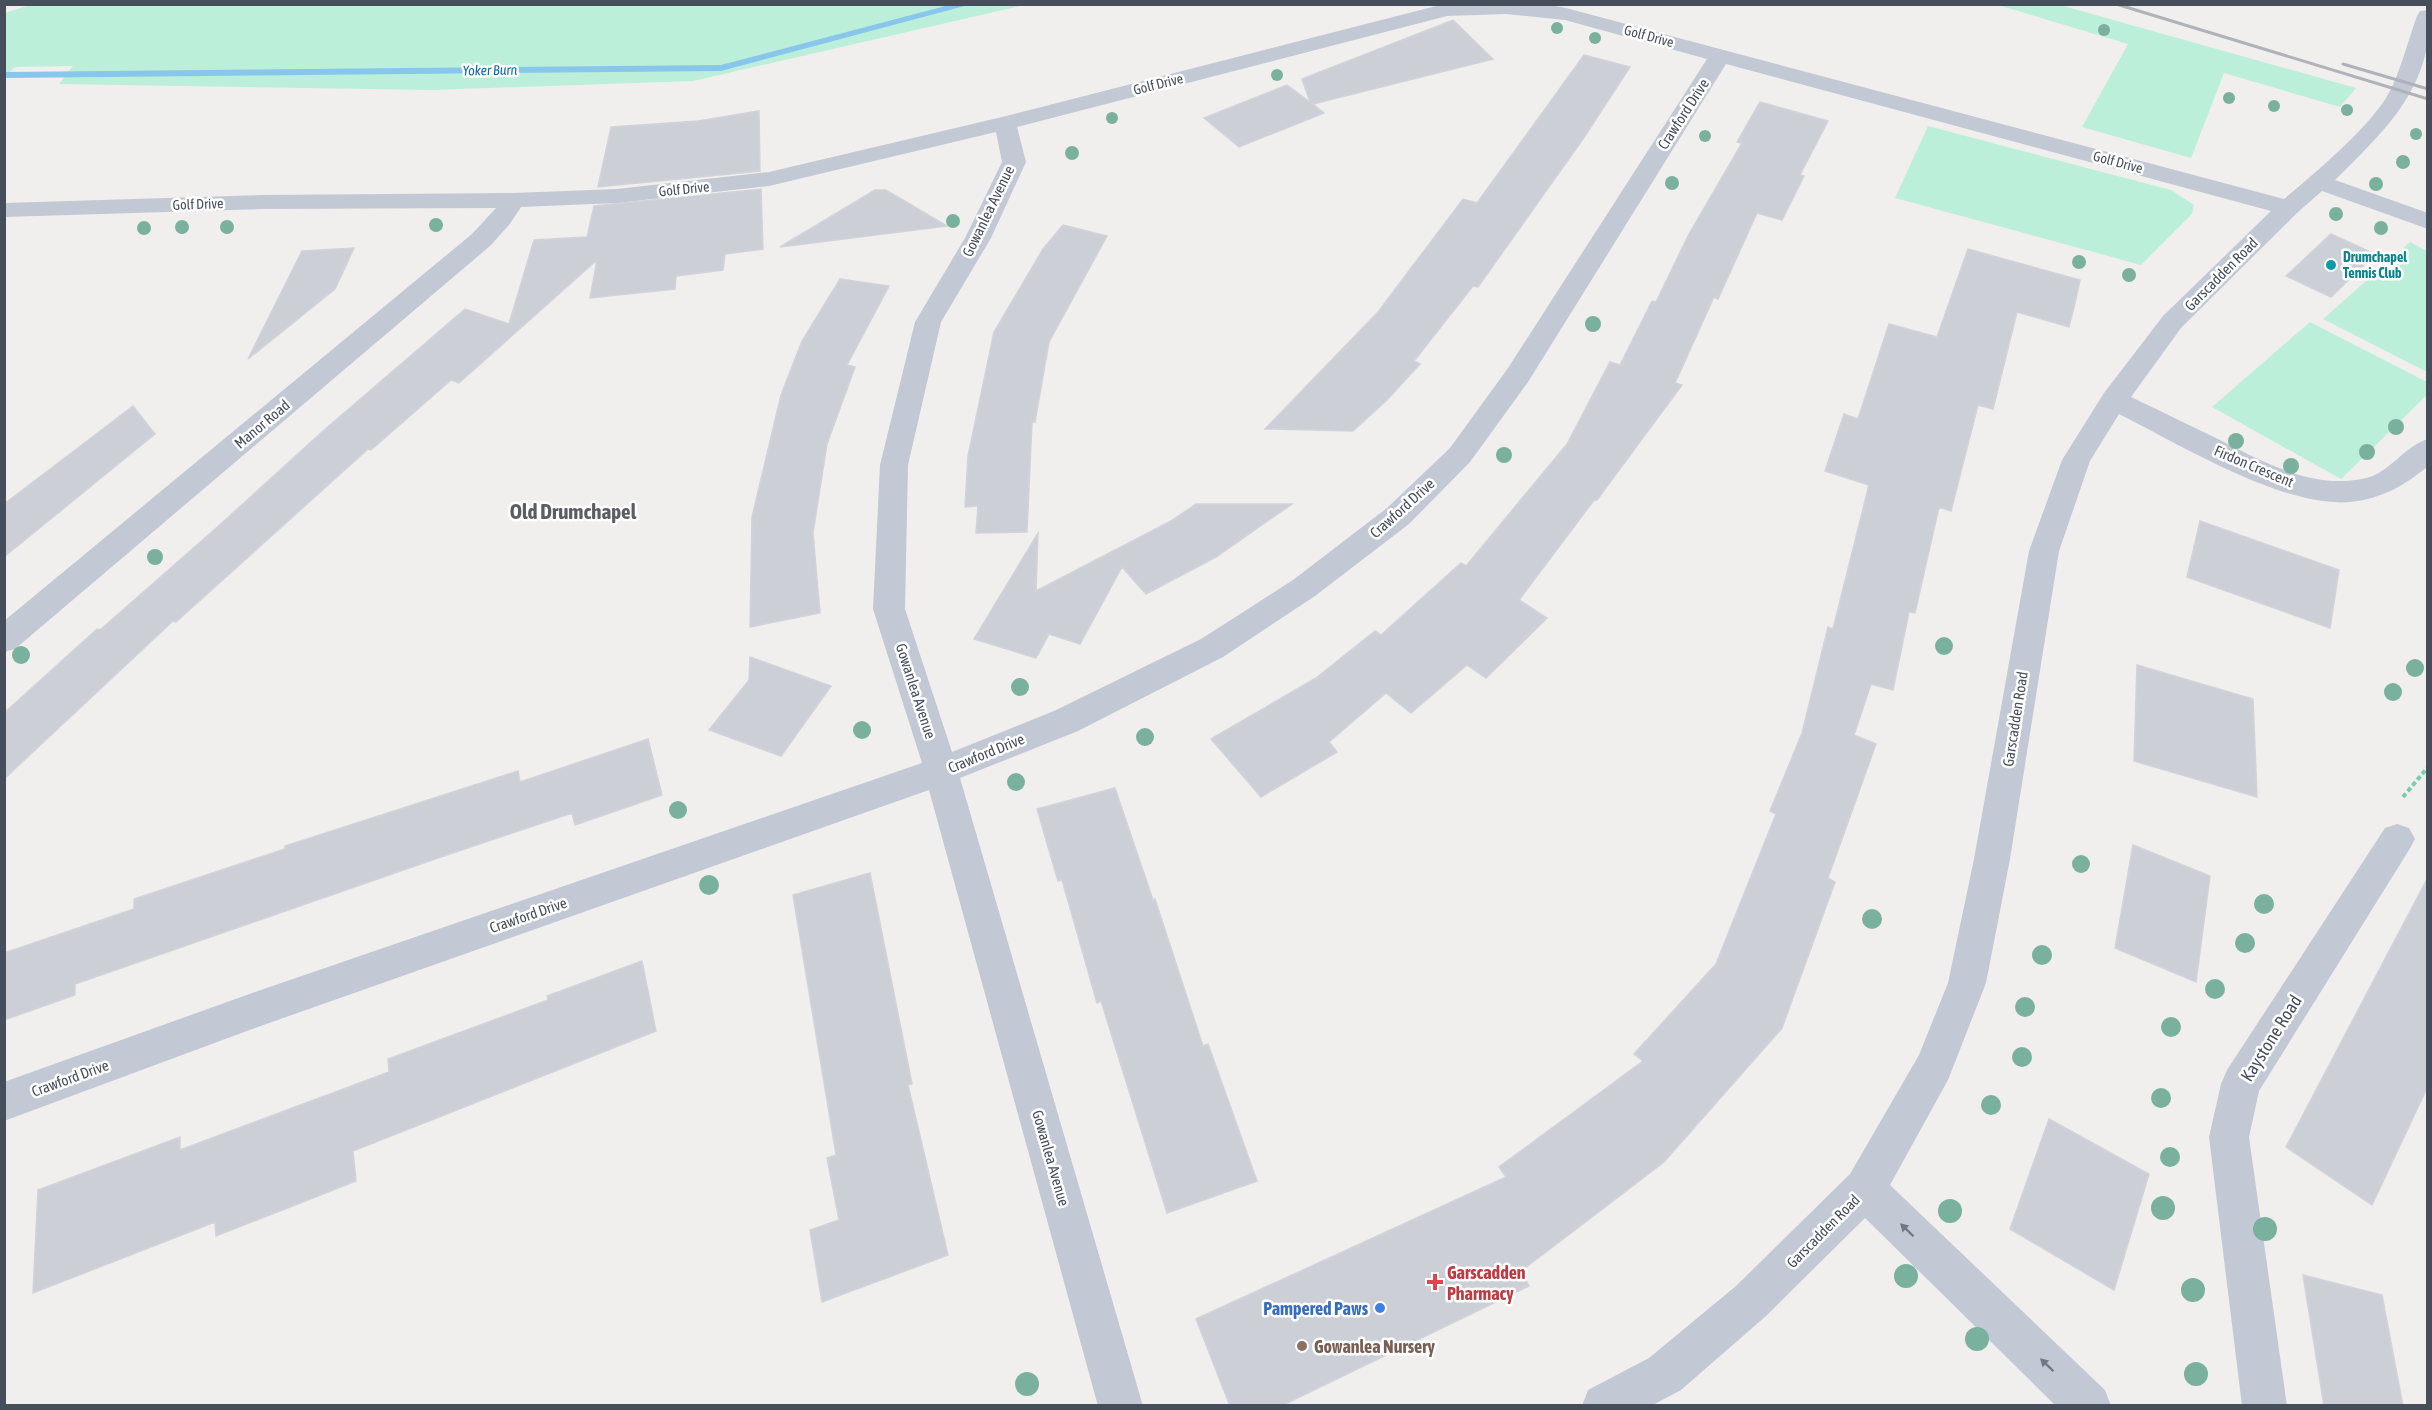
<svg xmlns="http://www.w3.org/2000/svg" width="2432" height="1410" font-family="'Asap Condensed',sans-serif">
<rect width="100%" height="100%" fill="#f1efee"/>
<!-- green -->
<path fill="#bcefd9" d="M30,5V4L1024,5L693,81L432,90L59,84L73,66L15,67L5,76V13Z
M1998,5H2060L2356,88L2340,107L2224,73L2191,158L2082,127L2128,44Z
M1928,126L2171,190L2194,205L2192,214L2141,265L1895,198Z
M2410,242L2427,251V372L2323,319Z
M2310,322L2427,382V395L2341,479L2212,407Z"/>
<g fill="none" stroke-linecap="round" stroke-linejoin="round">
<!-- stream -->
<path fill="#89c6ec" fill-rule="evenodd" d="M953,4H972L721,71L4,78V72L721,65Z"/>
</g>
<!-- building -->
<path fill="#cdcfd6" stroke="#d2d3da" stroke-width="1.5" d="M1453,20L1493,59L1313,104L1324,113L1239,147L1204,118L1287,85L1310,102L1302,79Z
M1584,55L1630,67L1583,139L1478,287L1473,286L1414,361L1420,364L1387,400L1353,431L1265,429L1378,312L1463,199L1477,203Z
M1760,102L1828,121L1800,175L1804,176L1782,220L1757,213L1718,299L1714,297L1675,383L1682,385L1597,500L1595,499L1519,600L1547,618L1486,678L1467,665L1411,713L1386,693L1329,742L1337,752L1261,797L1211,739L1316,678L1375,631L1381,635L1461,563L1466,566L1567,444L1610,362L1620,365L1652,301L1656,302L1689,234L1742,143L1737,142Z
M759,111L760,171L598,187L611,127L698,121Z
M761,189L763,249L725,254L723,270L676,276L675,289L590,298L597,260L459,383L451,380L371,450L368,449L176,622L173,621L4,779V713L97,629L100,630L223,522L323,431L465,309L509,324L534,240L587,237L594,206Z
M875,190H886L947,226L780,247Z
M1063,225L1107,236L1049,342L1035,422H1032L1027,532L976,533L978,506L965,507L968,456L994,332L1043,249Z
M2331,234L2375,254L2331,297L2286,276Z
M354,248L335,289L248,359L302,251Z
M1968,249L2080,280L2075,303L2069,327L2017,312L1993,409L1978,405L1951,511L1939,507L1915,613L1909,612L1893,690L1871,684L1854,735L1876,744L1828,878L1835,882L1782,1028L1664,1162L1521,1271L1529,1286L1281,1406H1230L1196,1319L1506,1177L1499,1167L1643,1061L1634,1054L1716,964L1776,814L1770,811L1802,733L1828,627L1833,629L1869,485L1825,471L1844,414L1858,419L1889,324L1937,337Z
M840,279L889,286L847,365L855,367L827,444L813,533L820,613L750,627L752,517L781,395L802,341Z
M133,406L155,434L4,557V504Z
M1196,504H1292L1216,557L1146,594L1122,567L1080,644L1049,634L1036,658L974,639L1038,533L1036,591L1171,521Z
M2200,521L2339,570L2330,628L2187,577Z
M750,657L831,686L781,756L709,730L749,680Z
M2137,665L2253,699L2257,797L2134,761Z
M648,739L662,795L575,825L572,813L438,858L75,984V995L4,1020V953L134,909V899L285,849V846L518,771L520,782Z
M1115,788L1153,900L1155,899L1203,1046L1208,1044L1257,1181L1167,1213L1101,1001L1097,1003L1062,880L1058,881L1037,809Z
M2133,845L2210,876L2196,982L2115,948Z
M870,873L912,1084L908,1085L948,1255L822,1302L810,1230L839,1220L827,1158L836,1155L793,895Z
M2427,879V1088L2372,1205L2286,1147Z
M642,961L656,1031L353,1151L356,1181L216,1236L215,1222L33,1293L38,1190L180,1137V1150L389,1072L388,1059L548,1000L547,996Z
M2049,1119L2149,1174L2114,1290L2010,1229Z
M2303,1275L2382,1295L2403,1406H2324Z"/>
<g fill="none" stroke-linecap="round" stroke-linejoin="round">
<!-- path -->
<path stroke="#74cdb1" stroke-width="4" stroke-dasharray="4.5 3" stroke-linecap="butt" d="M2403,797L2428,767"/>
<!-- street -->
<path fill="#c2c8d4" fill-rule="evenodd" d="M1444,4H1545L1566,8L2284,199C2315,173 2364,132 2386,98C2398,80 2409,38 2417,16L2420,11L2428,10C2428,22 2430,36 2427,47C2416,104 2374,141 2335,180L2428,213V229L2322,191L2297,213L2181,328L2131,397C2159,410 2186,424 2214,437C2260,460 2312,491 2366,478C2391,472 2404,446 2428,439V466C2404,486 2381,499 2350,502C2283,508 2179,444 2119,414L2090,461L2059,551L2010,859L1986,983L1948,1080L1890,1185L2105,1390L2111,1406H2056L1865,1218L1766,1316L1681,1390L1651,1406H1582L1588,1390L1649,1358L1736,1286L1850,1174L1919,1055L1948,983L1974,859L2029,551L2062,460L2104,393L2163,316L2271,211L1726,64L1528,382L1470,462L1409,524L1315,596L1223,657L1078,731L960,778L1143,1406H1098L929,790L255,1028L4,1121V1082L255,992L922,763L873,609L880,465L915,322L965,238L1002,162L996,132L769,186L617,203L521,207L509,225L490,246L15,649L4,652V621L472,234L496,208L263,209L4,217V203L263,195L513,193L617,189L769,172L1002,117ZM1506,14L1565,20L1707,59L1508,368L1450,448L1387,508L1293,580L1201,639L1054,711L952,752L905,609L908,465L941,322L991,238L1026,162L1017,127L1447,16Z
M2397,824L2409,828L2415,839L2409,850L2259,1091L2249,1137L2287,1406H2242L2209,1137L2221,1084L2227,1070L2385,828Z"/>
<!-- rail -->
<path stroke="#b0b2b9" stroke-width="3" d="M2116,4L2428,99
M2343,64L2428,89"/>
</g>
<!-- trees -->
<g fill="#79b19e">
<circle cx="1557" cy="28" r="6"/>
<circle cx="2104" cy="30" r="6"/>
<circle cx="1595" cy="38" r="6"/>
<circle cx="1277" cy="75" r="6"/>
<circle cx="2229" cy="98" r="6"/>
<circle cx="2274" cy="106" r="6"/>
<circle cx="2347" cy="110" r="6"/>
<circle cx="1112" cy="118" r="6"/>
<circle cx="2416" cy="134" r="6"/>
<circle cx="1705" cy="136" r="6"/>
<circle cx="1072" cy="153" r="7"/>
<circle cx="2403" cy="162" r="7"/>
<circle cx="1672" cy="183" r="7"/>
<circle cx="2376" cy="184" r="7"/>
<circle cx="2336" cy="214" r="7"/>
<circle cx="953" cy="221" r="7"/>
<circle cx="436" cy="225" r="7"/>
<circle cx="182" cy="227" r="7"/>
<circle cx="227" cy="227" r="7"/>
<circle cx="144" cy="228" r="7"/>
<circle cx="2381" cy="228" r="7"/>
<circle cx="2079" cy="262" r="7"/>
<circle cx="2129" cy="275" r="7"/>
<circle cx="1593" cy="324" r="8"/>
<circle cx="2396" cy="427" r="8"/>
<circle cx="2236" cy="441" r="8"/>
<circle cx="2367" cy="452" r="8"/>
<circle cx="1504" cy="455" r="8"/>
<circle cx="2291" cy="466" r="8"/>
<circle cx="155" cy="557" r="8"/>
<circle cx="1944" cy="646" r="9"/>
<circle cx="21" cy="655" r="9"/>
<circle cx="2415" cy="668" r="9"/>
<circle cx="1020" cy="687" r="9"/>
<circle cx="2393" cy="692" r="9"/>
<circle cx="862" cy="730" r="9"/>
<circle cx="1145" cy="737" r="9"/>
<circle cx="1016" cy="782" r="9"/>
<circle cx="678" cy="810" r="9"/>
<circle cx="2081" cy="864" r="9"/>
<circle cx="709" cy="885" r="10"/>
<circle cx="2264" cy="904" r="10"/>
<circle cx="1872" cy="919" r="10"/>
<circle cx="2245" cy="943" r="10"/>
<circle cx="2042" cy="955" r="10"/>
<circle cx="2215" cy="989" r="10"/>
<circle cx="2025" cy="1007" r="10"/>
<circle cx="2171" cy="1027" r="10"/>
<circle cx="2022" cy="1057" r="10"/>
<circle cx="2161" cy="1098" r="10"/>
<circle cx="1991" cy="1105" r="10"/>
<circle cx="2170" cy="1157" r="10"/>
<circle cx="2163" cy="1208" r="12"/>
<circle cx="1950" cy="1211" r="12"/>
<circle cx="2265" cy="1229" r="12"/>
<circle cx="1906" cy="1276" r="12"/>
<circle cx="2193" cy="1290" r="12"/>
<circle cx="1977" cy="1339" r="12"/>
<circle cx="2196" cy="1374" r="12"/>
<circle cx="1027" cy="1384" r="12"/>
</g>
<!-- one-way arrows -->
<defs><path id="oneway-solid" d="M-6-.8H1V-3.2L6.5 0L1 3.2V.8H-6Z" transform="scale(1.5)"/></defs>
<g fill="#717986">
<use href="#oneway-solid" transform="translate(1907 1230) rotate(-136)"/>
<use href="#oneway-solid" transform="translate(2047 1365) rotate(-136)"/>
</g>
<!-- markers -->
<circle fill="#0f9aa8" stroke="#fff" stroke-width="2" cx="2331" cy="265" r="6"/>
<path fill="#e0444e" stroke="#fff" stroke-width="2" d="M1432 1273h6v6h6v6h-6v6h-6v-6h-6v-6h6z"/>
<circle fill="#3f7fe0" stroke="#fff" stroke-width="2" cx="1380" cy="1308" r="6"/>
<circle fill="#8d6e63" stroke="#fff" stroke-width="2" cx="1302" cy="1346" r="6"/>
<g text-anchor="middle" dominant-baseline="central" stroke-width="5" stroke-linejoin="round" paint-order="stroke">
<!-- far-street labels -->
<g font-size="14" fill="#464e5c" stroke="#fff">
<text transform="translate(1649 36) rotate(15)">Golf Drive</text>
<text transform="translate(1158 84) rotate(-14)">Golf Drive</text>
<text transform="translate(2118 162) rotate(15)">Golf Drive</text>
<text transform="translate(684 189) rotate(-6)">Golf Drive</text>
<text transform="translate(198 204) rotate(-2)">Golf Drive</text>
</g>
<!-- far-water labels -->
<g font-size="14" font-style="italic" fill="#0b6caa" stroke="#fff">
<text transform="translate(490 70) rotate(-1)">Yoker Burn</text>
</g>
<!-- far-culture labels -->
<g font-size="14" font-weight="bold" fill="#0d838f" stroke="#fff" text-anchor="start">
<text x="2343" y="257">Drumchapel<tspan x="2343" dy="16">Tennis Club</tspan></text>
</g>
<!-- street labels -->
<g font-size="15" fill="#464e5c" stroke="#fff">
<text transform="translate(1683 114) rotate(-57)">Crawford Drive</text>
<text transform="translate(988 211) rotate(-64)">Gowanlea Avenue</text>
<text transform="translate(2221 274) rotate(-45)">Garscadden Road</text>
<text transform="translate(262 424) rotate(-40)">Manor Road</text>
<text transform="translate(2254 466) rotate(23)">Firdon Crescent</text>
<text transform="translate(1402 508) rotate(-42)">Crawford Drive</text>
<text transform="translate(916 691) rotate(72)">Gowanlea Avenue</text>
<text transform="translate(2015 719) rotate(-81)">Garscadden Road</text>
<text transform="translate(986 753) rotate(-22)">Crawford Drive</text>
<text transform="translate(528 915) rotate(-19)">Crawford Drive</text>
<text transform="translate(70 1078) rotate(-20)">Crawford Drive</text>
<text transform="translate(1051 1158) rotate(74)">Gowanlea Avenue</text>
<text transform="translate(1823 1231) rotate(-45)">Garscadden Road</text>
</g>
<!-- near-street labels -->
<g font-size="18" fill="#464e5c" stroke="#fff">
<text transform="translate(2271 1038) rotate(-58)">Kaystone Road</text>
</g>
<!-- near-health labels -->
<g font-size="18" font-weight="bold" fill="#be3a42" stroke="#fff" text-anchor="start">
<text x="1447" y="1272">Garscadden<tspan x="1447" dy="21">Pharmacy</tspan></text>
</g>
<!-- near-shop labels -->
<g font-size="18" font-weight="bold" fill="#366cbe" stroke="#fff" text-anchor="end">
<text x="1368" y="1308">Pampered Paws</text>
</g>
<!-- near-education labels -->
<g font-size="18" font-weight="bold" fill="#785e54" stroke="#fff" text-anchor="start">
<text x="1314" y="1346">Gowanlea Nursery</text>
</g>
<!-- district labels -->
<g font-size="21" font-weight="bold" fill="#5b5d63" stroke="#fff">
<text x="573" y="511">Old Drumchapel</text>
</g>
</g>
<!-- border -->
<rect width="2432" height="1410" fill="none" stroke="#464e5c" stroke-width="12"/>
</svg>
